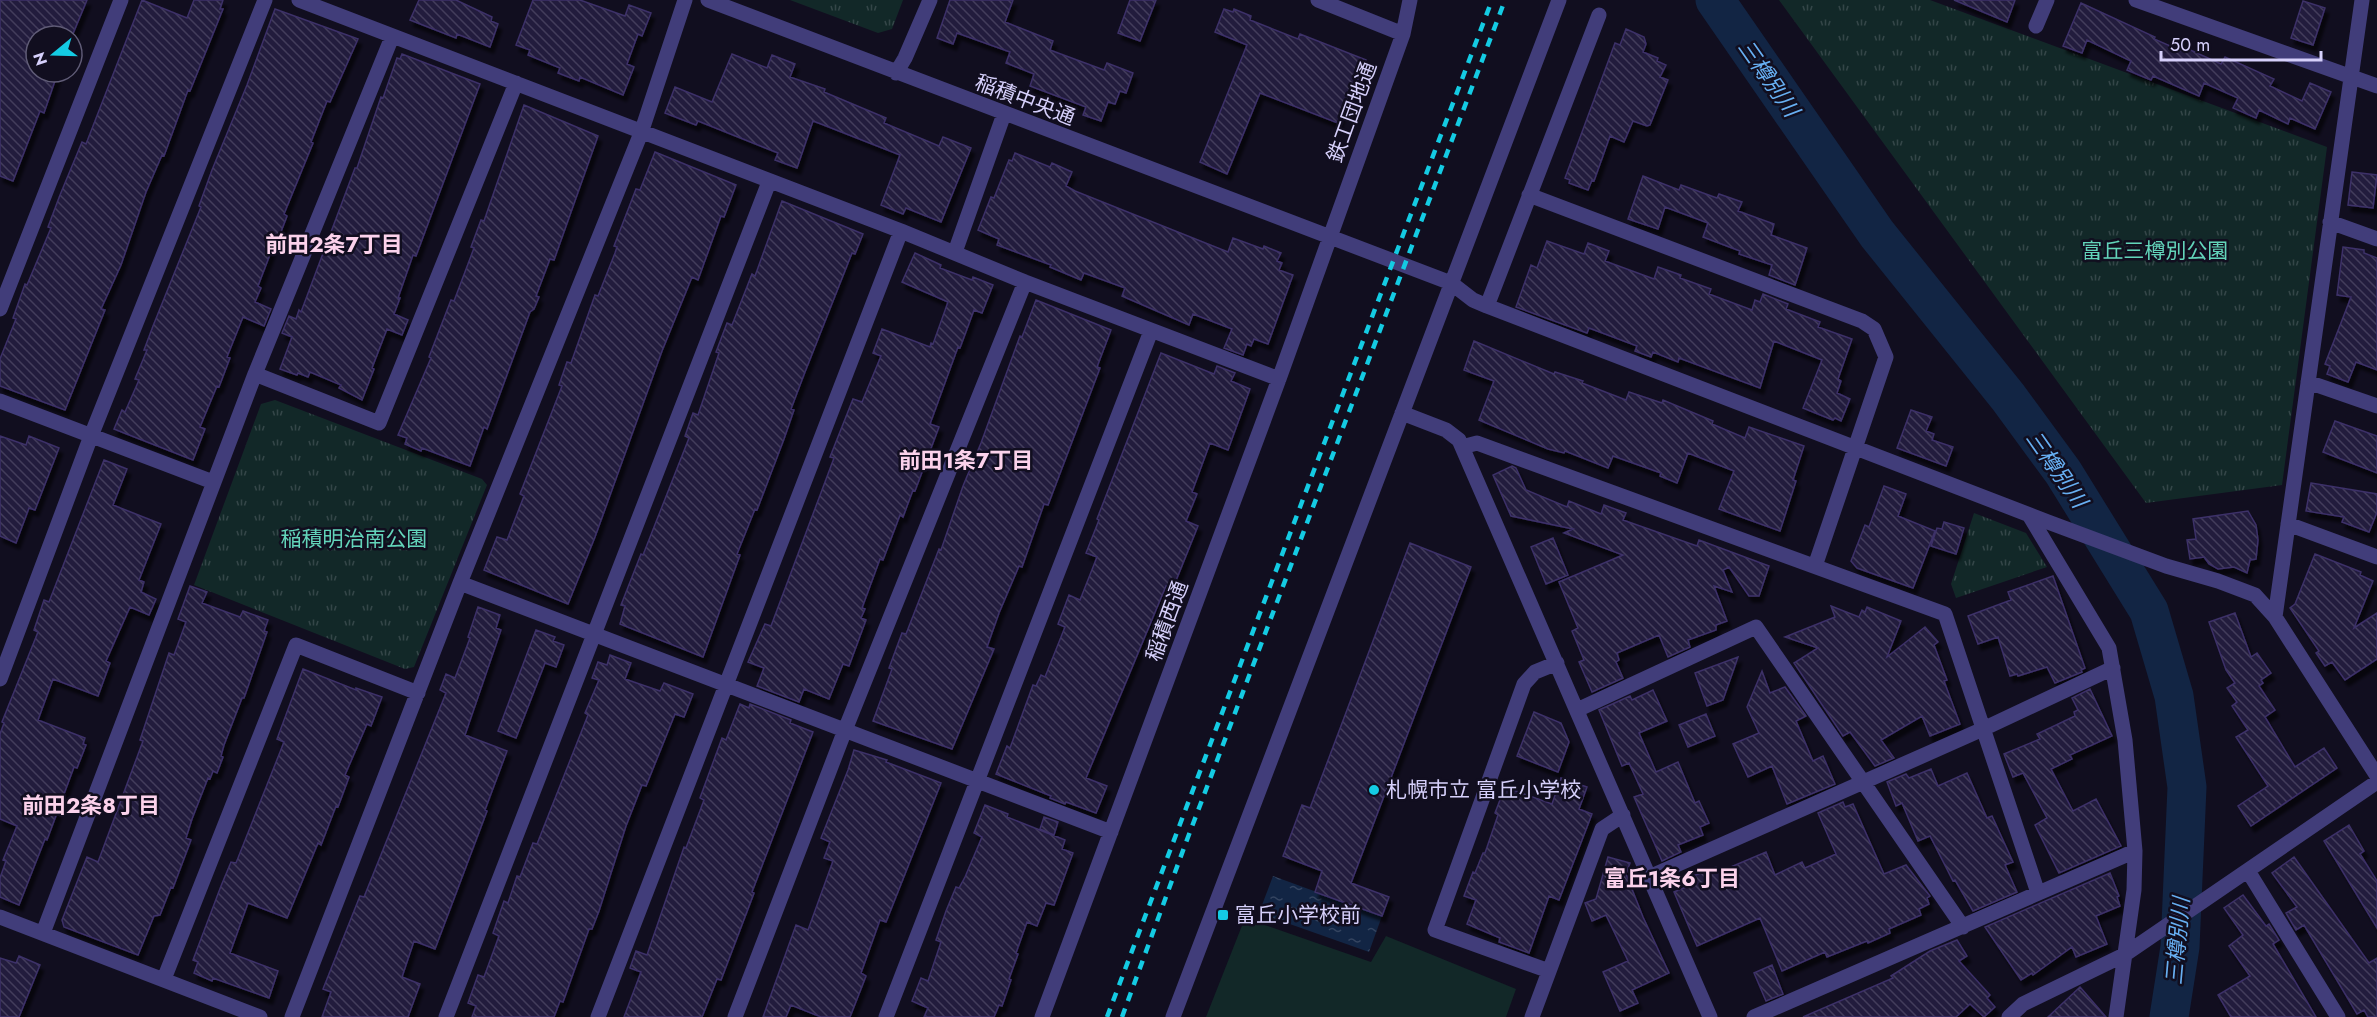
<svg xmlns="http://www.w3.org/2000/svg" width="2377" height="1017" font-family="Jost,'Noto Sans JP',sans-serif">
<defs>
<pattern id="park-tufts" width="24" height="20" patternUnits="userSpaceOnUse" patternTransform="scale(1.5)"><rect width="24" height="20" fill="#122828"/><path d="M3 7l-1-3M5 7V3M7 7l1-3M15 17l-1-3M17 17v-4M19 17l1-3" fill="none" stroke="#344648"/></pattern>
<pattern id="water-ripples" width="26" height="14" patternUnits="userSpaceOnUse" patternTransform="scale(1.5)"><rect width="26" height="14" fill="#122544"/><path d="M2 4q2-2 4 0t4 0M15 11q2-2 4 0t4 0" fill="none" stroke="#344460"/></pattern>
<pattern id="building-back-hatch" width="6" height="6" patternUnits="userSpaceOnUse" patternTransform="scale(1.5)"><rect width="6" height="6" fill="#231c3e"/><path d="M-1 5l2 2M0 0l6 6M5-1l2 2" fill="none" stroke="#423c5b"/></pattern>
<filter id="shadow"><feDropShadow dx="3.5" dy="6" stdDeviation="1.5" flood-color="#0009"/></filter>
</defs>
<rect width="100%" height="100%" fill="#110e1f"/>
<!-- green -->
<path fill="#122828" d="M1245,918L1371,962L1386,936L1516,989L1506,1017H1206Z"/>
<!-- park -->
<path fill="url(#park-tufts)" d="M790,0H903L892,29L878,33Z
M1779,0H1930L2327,147L2282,485L2146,503Z
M275,400L482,479L487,485L414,667L405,669L194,585L261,404Z
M1974,513L2026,533L2047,567L1956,598L1951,584Z"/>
<!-- water -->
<path fill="url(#water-ripples)" d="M1273,876L1382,916L1369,952L1259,913Z"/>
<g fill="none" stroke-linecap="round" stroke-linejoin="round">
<!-- river -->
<path stroke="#122544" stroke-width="39" d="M1715,0L1877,234L2008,397L2063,472L2149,611L2174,696L2187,787L2180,947L2169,1017"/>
</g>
<!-- building -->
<path fill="url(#building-back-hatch)" stroke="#3c3068" stroke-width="1.5" filter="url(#shadow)" d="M0,0H87L72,36H36V72H58L44,113L40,111L13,181L0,176Z
M142,0L187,18L194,0H223L220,9H223L190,91L188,90L164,156L162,155L146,192L121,265L101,309L105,310L65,410L0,386V359L16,319L13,318L25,284L27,285L51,228L48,227L60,195L82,142L86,144Z
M419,0H456L492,17L491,21L498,24L490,47L457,34L456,38L410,20Z
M533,0H580L625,16L629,5L651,13L642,36L638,34L627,64L634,67L623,95L580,77L579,81L558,73L560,68L528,55L530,50L516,45Z
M950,0H1013L1005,22L1053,41L1050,50L1104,70L1107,63L1133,73L1126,93L1120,91L1115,104L1108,102L1101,121L1083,115L1086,107L1030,86L1034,74L1006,63L1010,52L957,33L953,44L937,38Z
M1130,0H1156L1140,41L1118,33Z
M1954,0H2015L2007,22Z
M2303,1L2325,8L2313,45L2291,38Z
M2081,3L2155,37L2154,39L2184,52L2186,48L2221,64L2225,57L2274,79L2270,86L2302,101L2310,83L2331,92L2315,129L2290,118L2288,124L2259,110L2256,118L2233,108L2238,98L2204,83L2199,96L2153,76L2151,80L2127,70L2131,61L2087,40L2082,53L2063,46Z
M275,9L358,39L330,102L327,101L311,142L313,143L284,214L287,216L276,245L274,244L258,286L261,288L255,302L271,309L264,326L243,317L227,357L230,358L219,387L217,386L200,427L205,429L193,460L114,429L122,410L125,412L139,380L135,379L147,350H144L153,326L201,207L199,206L212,170L247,85Z
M1224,9L1233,12L1234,9L1251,16L1250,20L1298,39L1300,34L1366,60L1356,84L1353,83L1338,123L1260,93L1227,174L1200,162L1247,45L1215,32Z
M1626,29L1644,37L1646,44L1643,52L1658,58L1657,61L1666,65L1660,77L1668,80L1650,125L1647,126L1633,121L1624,142L1610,136L1594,181L1592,180L1588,190L1569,183L1570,180L1565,178L1615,43L1620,45Z
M402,54L480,84L416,256L413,255L398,298H400L394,314L408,320L402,335L387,329L372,368L374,369L362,400L339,388L341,385L310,372L308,377L298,373L297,375L280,369L292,337L282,333L289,316L296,319L299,310L301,312L355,168H357L381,97L383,98L397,58L400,59Z
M732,54L767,68L772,55L795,64L790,77L825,89L824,92L886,118L884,123L939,146L943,137L971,148L941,222L906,208L903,214L881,205L900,155L821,124L813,121L797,168L775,160L778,153L698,121L696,125L665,113L675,87L712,102Z
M524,105L598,136L554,260L550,259L536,296L539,297L534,309L530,312L487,429L484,427L470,466L422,448L421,451L405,444L407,438L398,435L431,358L429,357L451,300L454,301L474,248L471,247L481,220L484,221Z
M655,152L736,185L724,217L721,216L698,280L692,277L662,351L595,537L568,604L484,570L497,537L507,540L524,496L520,494L562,386L559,385L567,362L571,363L595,295L598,296L615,253L617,247L614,246L636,189L640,190Z
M1015,153L1050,167L1052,163L1072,172L1066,186L1075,191L1228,252L1233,238L1263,249L1264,246L1281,253L1277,261L1282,263L1279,270L1293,275L1268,344L1254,339L1251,346L1247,344L1243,355L1224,348L1232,329L1193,314L1189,325L1122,296L1125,288L1084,273L1081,280L1050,267L1051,265L997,245L999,239L978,230L991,197L994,198L1009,160L1012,161Z
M2352,172L2377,175L2373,208L2348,205Z
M1643,176L1679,190L1681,185L1717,198L1719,194L1742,202L1738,211L1774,224L1771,235L1807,248L1795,285L1769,275L1772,265L1739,254L1740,251L1703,237L1708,223L1665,207L1658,229L1628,219Z
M782,201L863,234L855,254L852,253L805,372L791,409L794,410L784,439L757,510L755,509L737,554L740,555L703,657L620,624L625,606L621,605L641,554L643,555L689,438L685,436L693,413L698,415L719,353L716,352L727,323L732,325L752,274L755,276Z
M1547,241L1584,254L1588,243L1609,251L1605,261L1654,279L1658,267L1681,275L1680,278L1711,289L1709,294L1752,310L1755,300L1760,302L1763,294L1788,304L1786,309L1820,322L1818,327L1852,339L1838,379L1841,381L1837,393L1850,399L1841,421L1835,418L1833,420L1803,408L1822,360L1774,341L1760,388L1679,358L1678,362L1653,352L1651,357L1635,351L1637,346L1589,328L1587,333L1516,307L1531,265L1537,268Z
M2343,247L2364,250V253L2377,258V370L2356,362L2348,382L2327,374L2330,366L2325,364L2351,297L2337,295Z
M915,253L941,265L940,268L972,280L973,277L993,285L982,313L974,310L960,348L958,347L930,424L939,427L915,491L913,490L903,517L900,515L883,560L880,559L862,608L865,609L861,618L866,620L849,666L843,664L829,699L804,689L799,702L757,686L764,668L748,662L765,624L771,626L834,458L830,457L853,399L862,402L881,356L873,353L882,329L930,347L931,343L933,344L948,302L902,282Z
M1036,300L1111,330L1097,367L1100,368L1048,505L1044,504L1022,567L1019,566L999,613L987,647L994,649L952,749L873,721L892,669L889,668L902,633L906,634L939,549L941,550L963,486L981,443L1020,336L1022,337Z
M1474,341L1554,374L1555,372L1583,381L1582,383L1626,400L1629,392L1662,403L1663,400L1713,421L1712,424L1745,438L1749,427L1804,446L1793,480L1796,481L1780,531L1719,509L1734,471L1688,453L1677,483L1660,476L1661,473L1613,456L1608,468L1565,451L1564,453L1548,449L1479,420L1494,381L1464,370Z
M1161,353L1214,374L1217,366L1235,373L1231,381L1250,389L1228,450L1210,443L1192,492L1197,494L1186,521L1198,526L1173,588L1166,586L1086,778L1107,786L1096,813L1066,802L1065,804L1050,798L1051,796L996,774L1007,746L1010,748L1033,685L1036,686L1041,675L1045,677L1065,627L1058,624L1069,595L1080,600L1097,557L1086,553L1099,520L1097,519Z
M1911,410L1932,417L1926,431L1934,434L1932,440L1953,447L1946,466L1897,448Z
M2335,421L2377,436V473L2323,452Z
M0,436L26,445L29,436L59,448L35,510L29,508L16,543L0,536Z
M104,460L127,469L113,505L161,524L139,580L144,582L141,592L156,599L149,615L130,607L106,661L110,663L98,696L53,679L38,720L85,738L83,744L86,745L77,768L74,767L47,840L45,839L19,905L0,897V878L6,861L3,860L17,826L0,819V734L4,723L2,722L38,632L34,630L44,600L49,602Z
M1512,466L1516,468L1526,490L1567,507L1569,501L1601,514L1604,505L1626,513L1623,520L1697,546L1699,540L1769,566L1759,596H1749L1729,567L1723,570L1732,592L1714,586L1727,621L1716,625V630L1688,640L1690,647L1668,657L1659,635L1617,653L1619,660L1616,662L1623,678L1592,692L1579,662L1584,660L1572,631L1578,628L1559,582L1623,555L1564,533L1573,529L1511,516L1493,475Z
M2311,483L2377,494V512L2369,532L2342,522L2344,517L2306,511Z
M1884,486L1906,494L1898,516L1935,531L1913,588L1857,568L1851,561L1865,525L1869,527Z
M2248,511L2256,525L2258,540L2256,559L2250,560L2247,573L2234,567L2218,569L2209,564L2204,557L2190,559L2187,540L2196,539L2193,519Z
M1944,522L1964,528L1956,554L1931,546L1937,528L1942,529Z
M1553,538L1568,575L1546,584L1531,547Z
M1410,543L1471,567L1351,883L1389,897L1382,916L1315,892L1322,871L1283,856L1302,805L1310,808Z
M2315,554L2361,572L2360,575L2373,581L2354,628L2377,613V659L2345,680L2332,662L2325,666L2316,653L2319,651L2290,608L2295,604Z
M2053,576L2085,668L2081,670L2082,672L2055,683L2047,667L2018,676L2017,674L2010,676L1998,637L1978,644L1968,616L2011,600L2008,592Z
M190,586L207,592L202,603L240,617L243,611L268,620L264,631L267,632L244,698H242L224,745L221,756L223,757L217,773L213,771L210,779L208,778L192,819L186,838L191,840L173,888L171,887L160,915L154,916L138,955L64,927L62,920L87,857L98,862L143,741L140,740L169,653L174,655L186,622L178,619Z
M1831,606L1859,617L1862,610L1865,612L1867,607L1901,621L1887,657L1925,627L1938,642L1934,645L1947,680L1944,681L1960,724L1930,736L1922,716L1881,740L1894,758L1875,766L1850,732L1843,736L1794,663L1818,648L1785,637L1835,617Z
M478,607L500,615L496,628L501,630L465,735L507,751L485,810L487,811L435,949L414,941L402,977L420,984L408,1017H322L331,992L323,989L360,896L364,897L446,693L440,690L446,674L455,678L470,638L468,637Z
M2235,613L2251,657L2257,653L2271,673L2261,680L2263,683L2259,686L2275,710L2265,717L2295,767L2324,748L2337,768L2251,826L2238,806L2268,786L2236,737L2248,730L2232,706L2237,702L2227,688L2235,683L2226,670L2209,622Z
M536,630L555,637L553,641L564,645L556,667L545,663L516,738L498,731Z
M610,655L631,663L625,679L660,691L664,683L693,694L684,717L675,714L646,786L642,785L626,826L599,911L592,929H589L563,1002L560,1001L554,1017H472L476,1006L468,1003L478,975L484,977L499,936L493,933L504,901L508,903L517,876L520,877L533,843L537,844L588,715L585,713L599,680L592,678L598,662L607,665Z
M1738,657L1723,700L1707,706L1695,673Z
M303,669L356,690V688L382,697L371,726L367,724L345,775L349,777L338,807L336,806L321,845L318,843L287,918L248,903L230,953L278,971L269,998L213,978L212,981L194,973L198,962L193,960L221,886L231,862L236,863L284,742L277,739Z
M1762,671L1770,693L1785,687L1806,716L1796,721L1813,761L1823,756L1835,784L1787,804L1772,766L1748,777L1733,744L1759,733L1747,707Z
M2090,689L2112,736L2070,755L2072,759L2051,769L2073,811L2096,799L2121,846L2059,873L2035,825L2047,818L2023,773L2013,777L2004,754L2040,739L2037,734L2075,716L2074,712L2078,710L2072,698Z
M1653,690L1667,721L1639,733L1656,772L1678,762L1695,803L1699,801L1709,823L1700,827L1703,835L1678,845L1681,852L1662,861L1634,797L1643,794L1629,763L1622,766L1599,710L1630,696L1632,700Z
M740,704L749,708L750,704L791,720L790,723L813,732L752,892L754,893L721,980L717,979L702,1017H624L641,972L630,968L636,951L647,955L684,847L686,848L704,800L700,798L722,738L726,740Z
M1534,712L1561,723L1569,742L1558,772L1517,756Z
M1706,714L1715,736L1688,747L1679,725Z
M854,750L887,760L886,762L941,783L886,922L880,920L861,973L866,976L850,1017H821L791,1005L786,1017H763L796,925L808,930L833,861L824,858L830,842L821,838L848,770Z
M1931,769L1938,786L1967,773L1987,818L1992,816L2013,862L2005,865L2017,892L1973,911L1955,880L1953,881L1930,836L1918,841L1902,803L1896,806L1887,782L1906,774L1909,778Z
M1561,778L1587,787L1579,809L1592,814L1559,900L1549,896L1529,953L1499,942L1500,938L1467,924L1476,900L1464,896L1473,872L1475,873L1483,853H1485L1498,815L1495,813L1505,787L1552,804Z
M1843,802L1845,807L1853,804L1884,874L1906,865L1930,896L1927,898L1929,904L1919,909L1921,915L1889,929L1890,933L1868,943L1867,941L1827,957L1825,952L1782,971L1760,918L1697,946L1674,892L1691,885L1688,878L1716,867L1719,872L1766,852L1775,875L1802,862L1805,868L1836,854L1818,813Z
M985,805L1008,814L1007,817L1065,840L1062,849L1073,853L1054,905L1046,903L1037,926L1027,922L1016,953L1018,954L1009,979L1011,980L1002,1006L999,1005L994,1017H924L928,1008L912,1001L921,978L928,981L941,942L936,940L946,911L956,887L959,888L965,877L982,837L974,833Z
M1044,817L1058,822L1054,835L1040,829Z
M2349,825L2364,851L2360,854L2377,881V928L2324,841Z
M1608,857L1630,863L1626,874L1643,917L1669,973L1632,990L1638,1003L1620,1011L1603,972L1628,961L1606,915L1592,921L1585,903L1596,899Z
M2294,857L2369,963L2377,958V1017H2368L2364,1010L2357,1014L2304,925L2296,930L2286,913L2297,907L2272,873Z
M2110,873L2119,896L2117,897L2120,906L2096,916L2107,944L2076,957L2072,947L2033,975L2032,973L2021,980L1985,927Z
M2243,895L2266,926L2269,924L2279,940L2273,944L2316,1017H2231L2218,995L2250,976L2229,946L2243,935L2224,908Z
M1957,940L1967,956L1959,961L1990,995L1987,998L1995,1007L1984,1017L1970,1004L1956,1017H1803L1893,978L1891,976L1930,951Z
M19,956L40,965L19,1017H0V958L16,963Z
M1772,965L1783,994L1766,1001L1754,973Z
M2080,987L2106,1017H2048Z"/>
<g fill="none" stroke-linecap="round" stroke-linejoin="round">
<!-- minor -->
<path stroke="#413d7a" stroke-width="15" d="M299,0L901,231L1025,282L1279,379
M708,0L1451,283L1473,300L1487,306L2048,522L2166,566L2218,581L2255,595L2275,617L2377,776
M1318,0L1403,34
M2136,0L2377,86
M2036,26L2047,0
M896,73L905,58L930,0
M1529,195L1862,321L1874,329L1886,357L1815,566
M2330,222L2377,239
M955,252L1004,114
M1487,306L1599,15
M0,309L121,0
M255,374L379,423L516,83
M2308,382L2377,406
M0,401L213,482
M1402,413L1446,430L1459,440L1710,1017
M1462,447L1477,443L1945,614L2038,893
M2029,515L2109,648L2125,740L2135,851L2134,890L2116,1017
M2288,524L2377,557
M460,583L1111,832
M2275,617L2362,0
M0,679L91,436L265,0
M1577,710L1756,627L1963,927
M2248,871L2338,1017
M1649,877L1983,729L2113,668
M0,917L260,1017
M43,933L255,374L392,37
M1549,971L1435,930L1524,684L1535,672L1557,663
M164,979L296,645L418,693
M292,1017L460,583L641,133L685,0
M446,1017L769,182
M598,1017L901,231
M735,1017L845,730L1025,282
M886,1017L1151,331
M1042,1017L1279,379L1403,34L1410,0
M1173,1017L1559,0
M1532,1017L1602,829L1623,815
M1754,1017L2135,851
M2009,1017L2023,1004L2124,955L2377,782"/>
<!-- rail -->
<path stroke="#14cbe3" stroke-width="4.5" stroke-dasharray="9 8" stroke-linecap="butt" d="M1107,1017L1492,0
M1122,1017L1185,845L1505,0"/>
</g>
<!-- markers -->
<g fill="#14cbe3" stroke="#110e1f" stroke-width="2">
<circle cx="1374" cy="790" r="6"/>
<rect x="1217" y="909" width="12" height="12" rx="3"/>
</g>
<g text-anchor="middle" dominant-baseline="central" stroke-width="5" stroke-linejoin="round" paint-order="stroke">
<!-- street labels -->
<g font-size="21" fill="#d6d0fb" stroke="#110e1f">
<text transform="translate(1025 100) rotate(21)">稲積中央通</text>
<text transform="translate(1352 112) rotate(-70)">鉄工団地通</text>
<text transform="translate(1167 621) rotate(-70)">稲積西通</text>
</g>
<!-- park labels -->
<g font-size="21" fill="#63d4ba" stroke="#110e1f">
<text x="2155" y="251">富丘三樽別公園</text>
<text x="354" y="539">稲積明治南公園</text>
</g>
<!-- poi labels -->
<g font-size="21" fill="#d6d0fb" stroke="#110e1f" text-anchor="start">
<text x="1386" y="790">札幌市立 富丘小学校</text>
<text x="1235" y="915">富丘小学校前</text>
</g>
<!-- water labels -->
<g font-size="22" font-style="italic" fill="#67aff2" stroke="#110e1f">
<text transform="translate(1769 78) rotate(55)">三樽別川</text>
<text transform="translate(2057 469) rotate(55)">三樽別川</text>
<text transform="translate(2177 941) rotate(-85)">三樽別川</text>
</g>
<!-- neighbourhood labels -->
<g font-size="22" font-weight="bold" fill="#fbd2eb" stroke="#110e1f">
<text x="334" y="244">前田2条7丁目</text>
<text x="966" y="460">前田1条7丁目</text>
<text x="91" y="805">前田2条8丁目</text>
<text x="1672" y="878">富丘1条6丁目</text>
</g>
</g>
<!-- north arrow -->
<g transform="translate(54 54) rotate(251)"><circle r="28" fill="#110e1f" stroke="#605c77" stroke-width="1.5"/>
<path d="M0-4.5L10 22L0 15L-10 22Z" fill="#14cbe3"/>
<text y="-9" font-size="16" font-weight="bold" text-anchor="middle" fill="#d6d0fb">N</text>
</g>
<!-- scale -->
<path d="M2161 51v9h160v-9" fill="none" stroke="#d6d0fb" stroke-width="3"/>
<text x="2170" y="51" font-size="18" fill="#d6d0fb" stroke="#110e1f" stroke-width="4.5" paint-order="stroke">50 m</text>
</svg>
